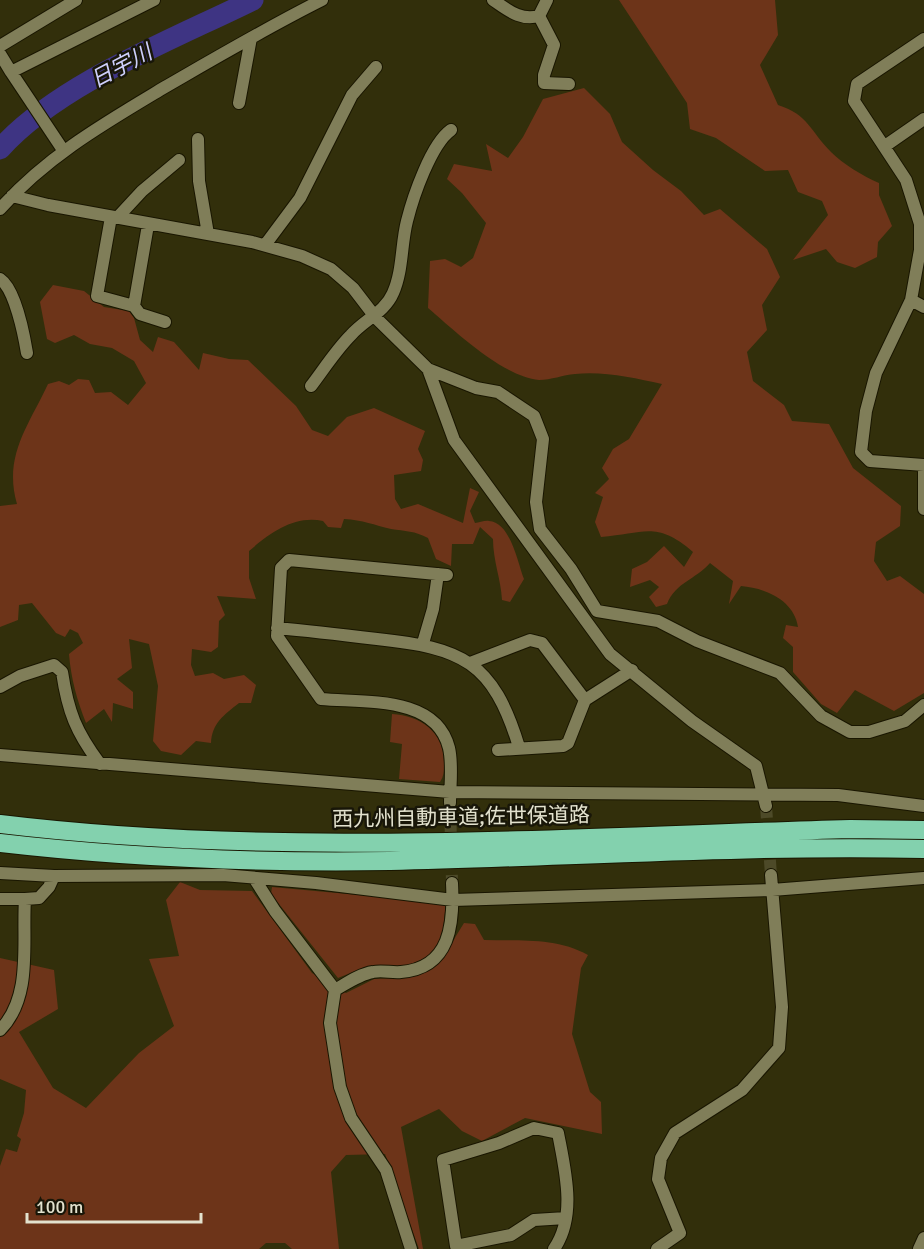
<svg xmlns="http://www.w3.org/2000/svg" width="924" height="1249" font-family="Signika,'Noto Sans JP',sans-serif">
<rect width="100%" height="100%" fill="#322f0b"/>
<!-- green -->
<path fill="#6d3419" d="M619,0H775L778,35L760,65L778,105C809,115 810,131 831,152C843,164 863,176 879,183V195L892,226L878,242L877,257L855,268L837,262L826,249L793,260L828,215L822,201L798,192L788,170L765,171L716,138L690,129L687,103Z
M584,88L610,114L622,142L653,170L681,191L704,215L720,209L767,249L780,277L762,305L767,330L747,352L753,381L784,405L792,421L829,424L853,468L901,506L900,526L876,542L874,561L887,581L900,576L924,594V693L894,711L855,690L837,713L821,704L793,672V647L783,638L786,625L798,627C794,600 765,588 741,586L729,604L733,581L710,563C695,580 676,582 667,604L656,607L649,597L659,587L650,580L630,587L632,569L647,562L664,546L684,567L693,552C656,520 644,534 601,537L595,522L603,497L595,493L609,479L602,468L613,449L629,439L662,384C634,378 604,371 575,374C563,375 551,380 539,380C503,377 455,331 428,308L430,261L445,259L461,267L473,258L486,223L462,193L447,179L454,164L492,171L486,144L508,158L523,137L543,99Z
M53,285L84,291L104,307L129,311L134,318L140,340L153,352L158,337L174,342L199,370L203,353L229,359L248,360L296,406L312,430L328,436L347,417L374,408L425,431L418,449L423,460L421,471L394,475L395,499L401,509L418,504L463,523L470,488L479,492L470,511L475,523C479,523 485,520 489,521C511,522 518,565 524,579L510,602L502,600C501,579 493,561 493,539L480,527L473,544H452L451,566L436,559L428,538C415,531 405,531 391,529C374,525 363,520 344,519L341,528L328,527L323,521C294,515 270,533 249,551V578L256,599L217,596L225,615L219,621L218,647L211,652L192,649L191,665L195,676L213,673L224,679L244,675L256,685L251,703H239C224,715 212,723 211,743L196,741L181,755L161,751L153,741L158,686L149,644L129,639L132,668L117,679L133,692V709L113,703L112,722L104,709L86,723C77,700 71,679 69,654L83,643L78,633L70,629L65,637L56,633L32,603L19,605L18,620L0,627V506L17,504C3,456 29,425 48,384L59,381L69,385L78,379L89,380L95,393L111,392L128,405L146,383L134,361L112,348L90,344L74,335L55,343L47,339L40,302Z
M392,714C421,716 445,732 444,764C444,771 444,776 440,782L399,779L402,744L390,742Z
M180,882L200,890L252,891L312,973L346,993L374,979L409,977L443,957L464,923L475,924L484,940C519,941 556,937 588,955L581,968L572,1034L590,1092L601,1102L602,1134L525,1118L482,1141L462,1131L439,1109L401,1127L423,1249H419L385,1154L346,1155L331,1172L339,1249H292L285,1243H266L259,1249H0V1166L6,1149L17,1152L21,1139L17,1136L24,1113L26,1090L0,1079V958L54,970L58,1009L19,1032L53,1088L86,1108L139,1053L174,1026L149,959L179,956L166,900Z
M272,887L446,903L442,938L433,955L406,966L365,967L338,978L271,894Z"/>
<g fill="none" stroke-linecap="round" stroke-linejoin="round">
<!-- river -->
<path stroke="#3e3483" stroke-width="21" d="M0,149C58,84 174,39 253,0"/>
<!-- minor-tunnel -->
<path stroke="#4d4a28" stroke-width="12" stroke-dasharray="12 6" stroke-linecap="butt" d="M450,803L452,883
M766,806L771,875"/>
<!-- minor casing -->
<g stroke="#191600" stroke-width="14">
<path id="minor" d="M493,0C508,10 520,21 539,16L547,0
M539,16L554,45L544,75V83L569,84
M924,39L857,84L854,101L906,180L920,224V250L911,300L876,373L866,411L861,452L870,461L924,465
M0,46L76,0
M0,54L11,72L154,0
M11,72L63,150
M239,103L251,38
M198,139L199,181L208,234
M885,146L924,119
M12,196L48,205L252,242L302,256L331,269L353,288L376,318L428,369L454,440L610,654L692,721L756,766L766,806
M0,209C47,156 105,123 165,87C217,57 268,27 322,0
M111,217L97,296L134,306
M117,218L142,191L179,160
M148,225L134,306L140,314L165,322
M265,245L300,198L352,95L376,67
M0,279C15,289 24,335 27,353
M911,300L924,307
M428,369L476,388L498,392L534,416L543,439L536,502L540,529L571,569L597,611L658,621L697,641L780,673L821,716L850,732H869L905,721L924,705
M311,386C324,369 336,350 351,335C364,320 385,312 393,293C403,271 401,244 407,221C413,197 431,144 451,130
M924,472V509
M447,575L289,560L281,568L277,636L321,699C364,703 436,695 449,748C453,765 450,786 450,803
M277,628C310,631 344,635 377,639C462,648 493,661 519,747
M423,643L433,609L438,574
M470,663L530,640L542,643L585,700
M0,687L20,676L54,665L62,672C68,712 76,732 100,764
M498,750L563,746L568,743L585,700L632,670
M0,755L450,792L838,795L924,806
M0,873L54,876L223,875L316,883L453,900L772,890L924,878
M254,878L275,911L335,990L330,1023L340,1087L351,1118L386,1170L411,1249
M0,899H25
M335,990C347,983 360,974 373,972C382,970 392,973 401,972C451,968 454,923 452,883
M0,1030C33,997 22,941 25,899L39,898L49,887L54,876
M554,1249C577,1216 565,1170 558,1133L534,1128L499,1143L443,1160L456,1246L511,1235L534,1220L566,1218
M657,1249L680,1233L658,1179L661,1158L675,1133L742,1090L779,1048L782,1007L771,875
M919,1249L924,1238"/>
</g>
<!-- highway casing -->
<g stroke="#191600" stroke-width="20">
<path id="highway" d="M0,824C279,858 569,837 850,829L924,830
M0,843C129,858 260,863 390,861C568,857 746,845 924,849"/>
</g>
<!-- minor -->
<use href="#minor" stroke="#807e59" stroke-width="12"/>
<!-- highway -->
<use href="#highway" stroke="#83d1ae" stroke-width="18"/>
</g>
<g text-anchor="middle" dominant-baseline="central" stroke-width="5" stroke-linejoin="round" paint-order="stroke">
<!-- street labels -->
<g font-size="21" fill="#e3e2ce" stroke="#181608">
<text transform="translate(461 817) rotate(-1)">西九州自動車道;佐世保道路</text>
</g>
<!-- water labels -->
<g font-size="22" font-style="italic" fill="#cecffc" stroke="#181608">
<text transform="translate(121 66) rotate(-28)">日宇川</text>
</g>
</g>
<!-- scale -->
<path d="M27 1213v9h174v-9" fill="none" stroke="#e3e2ce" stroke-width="3"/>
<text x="36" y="1213" font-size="18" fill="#e3e2ce" stroke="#181608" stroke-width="4.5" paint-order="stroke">100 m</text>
</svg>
